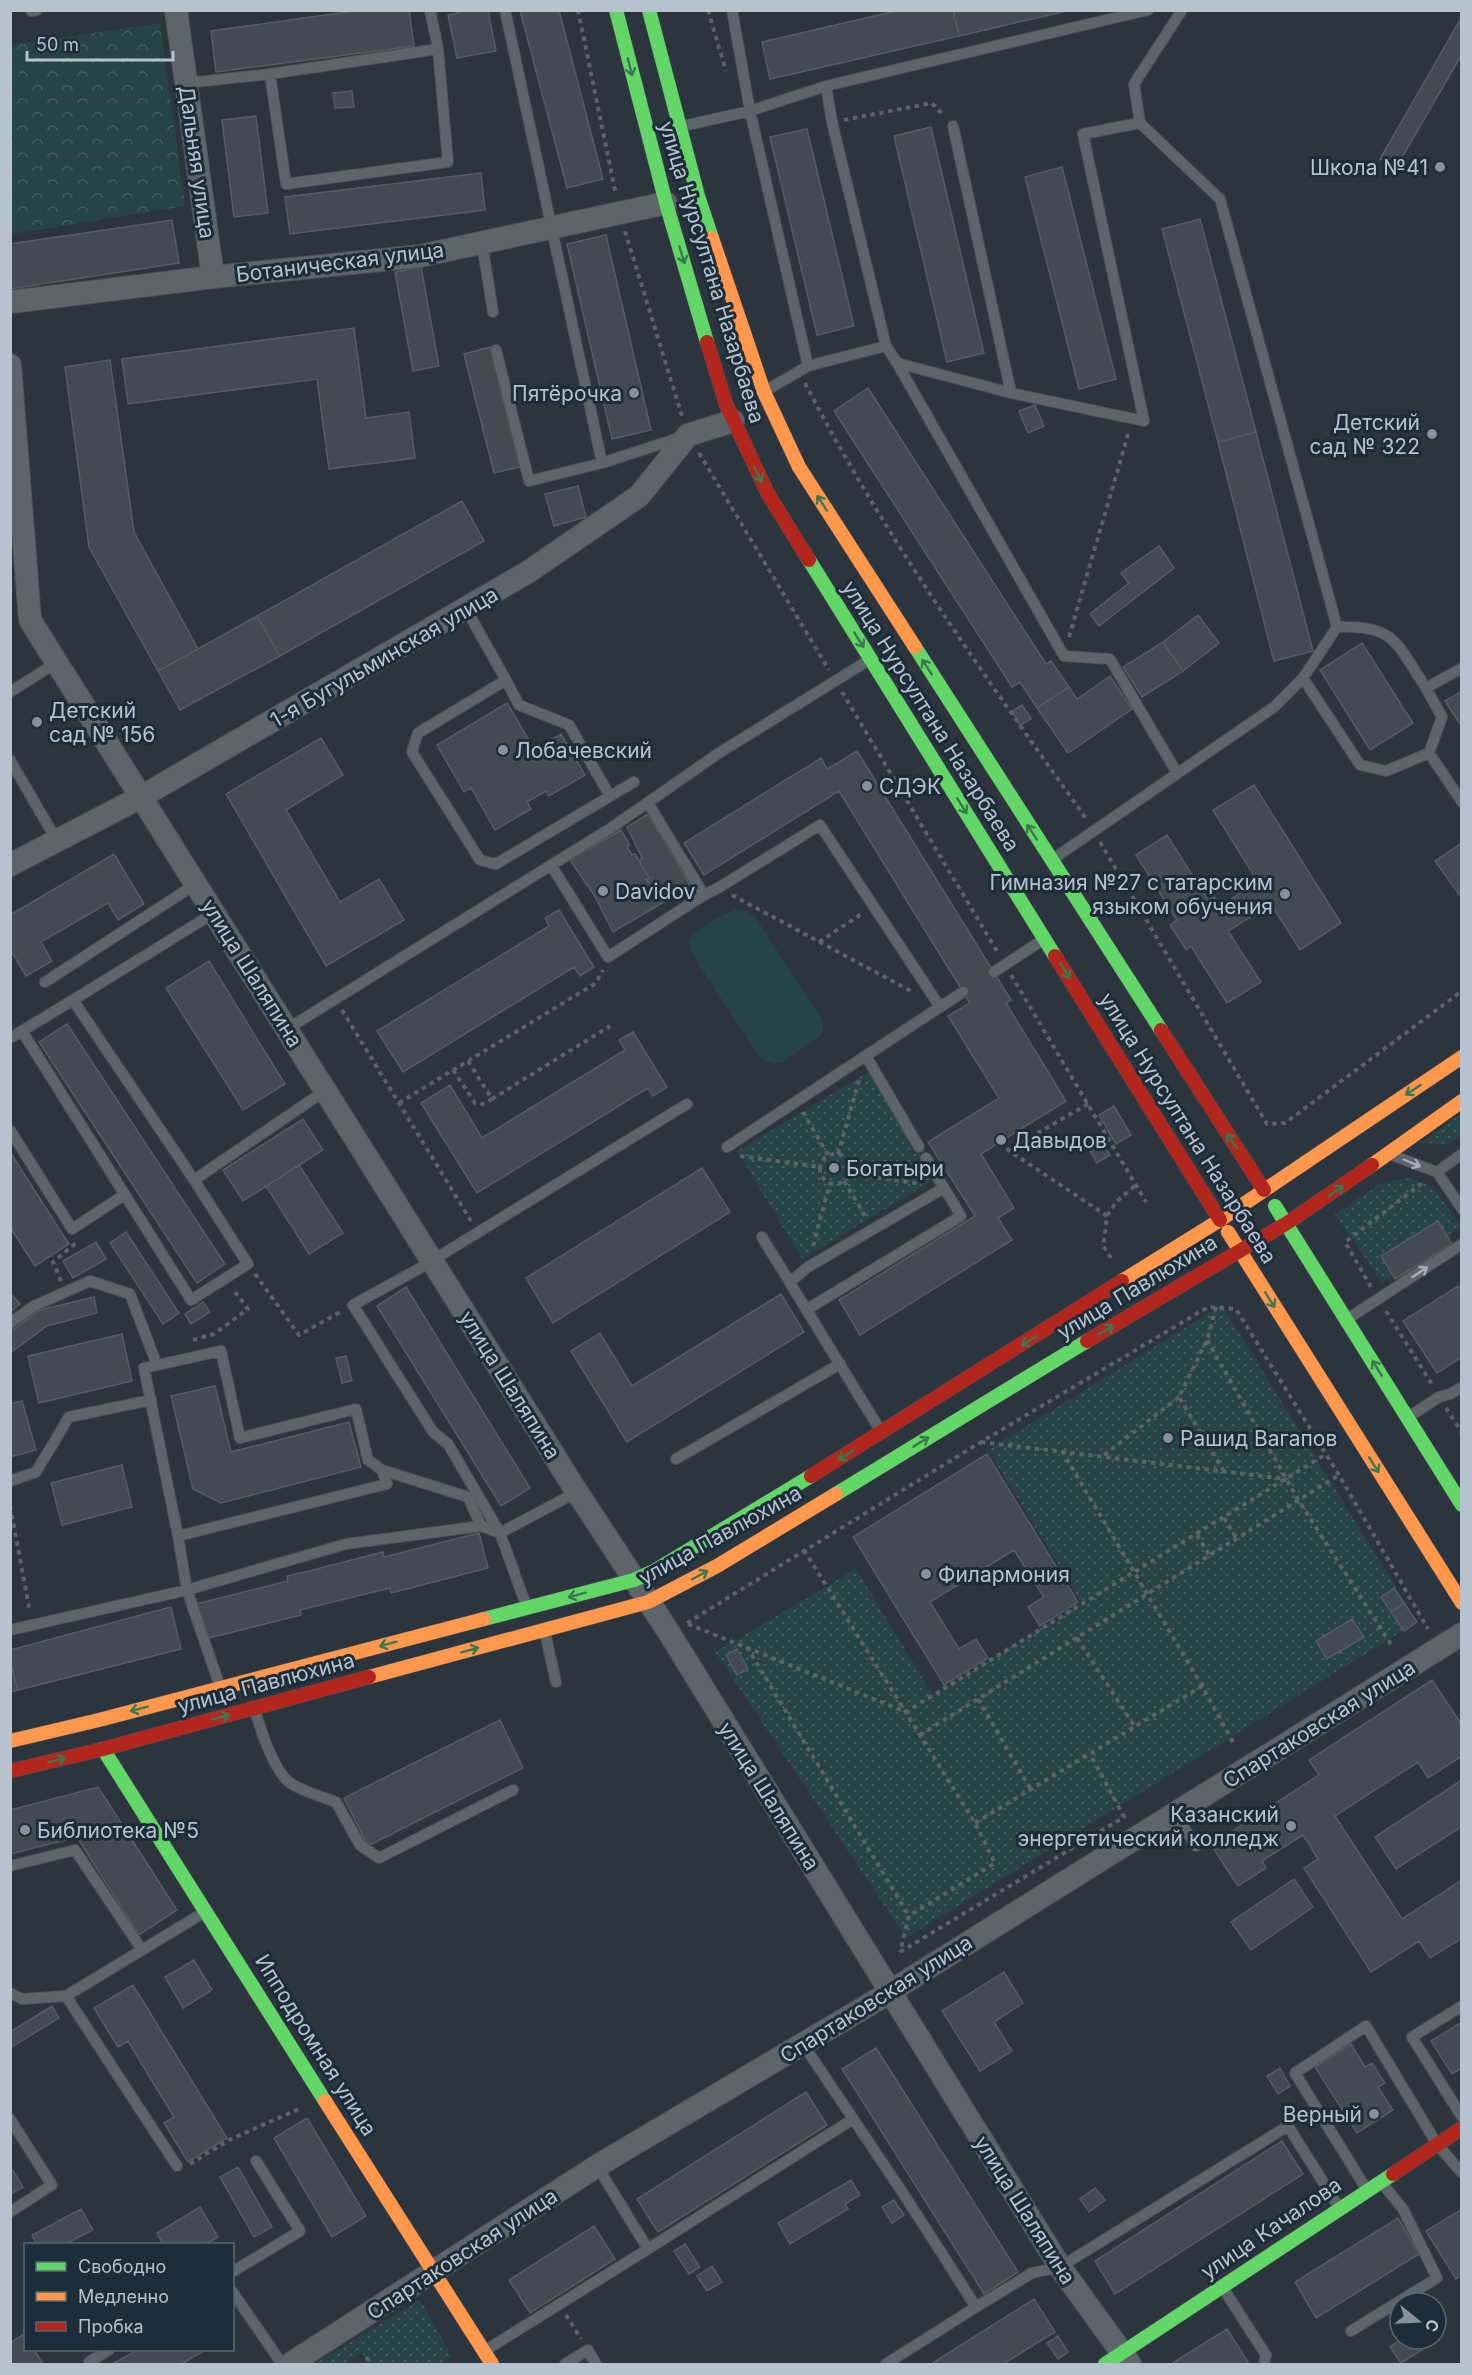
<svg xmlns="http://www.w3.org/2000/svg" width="1472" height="2375" font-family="Inter,sans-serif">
<defs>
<pattern id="green-dots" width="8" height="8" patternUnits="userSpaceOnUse" patternTransform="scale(1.5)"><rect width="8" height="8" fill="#274445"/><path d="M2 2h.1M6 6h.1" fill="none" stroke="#445d5f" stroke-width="1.8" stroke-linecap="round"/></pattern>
<pattern id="forest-crowns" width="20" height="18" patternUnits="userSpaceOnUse" patternTransform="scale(1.5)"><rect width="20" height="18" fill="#274445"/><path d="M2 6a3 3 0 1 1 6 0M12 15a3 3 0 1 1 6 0" fill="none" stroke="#445d5f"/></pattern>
</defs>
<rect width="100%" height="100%" fill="#2c353d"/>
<!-- green -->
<path fill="url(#green-dots)" d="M870,1071L935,1179L802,1259L737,1151Z
M1461,1114V1135L1448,1144L1420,1143Z
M1410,1178L1432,1186L1461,1226L1382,1283L1335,1214L1382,1183Z
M1222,1305L1417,1622L906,1938L715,1652L856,1569L933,1695L1082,1603L988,1450Z
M420,2300L452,2357L439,2364H369L362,2353L344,2364H314Z"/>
<!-- forest -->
<path fill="url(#forest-crowns)" d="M160,23L185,206L11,234V45Z"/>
<!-- pitch -->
<path fill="#274445" d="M742,909L754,915L823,1020V1030L819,1037L783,1062L773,1064L760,1058L690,951C689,946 689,942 692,937C697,928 731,909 742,909Z"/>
<!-- building -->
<path fill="#434a51" stroke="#545c64" stroke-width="1.5" d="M361,10H409L414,46L216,72L211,31Z
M469,10H488L496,51L457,58L448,15Z
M520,10H559L603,179L567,188Z
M900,10H953L959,36L770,79L762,42Z
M953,10H1071L959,36Z
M1460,20L1462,54L1396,168L1380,159Z
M352,91L354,107L335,108L333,93Z
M256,116L268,213L234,217L222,120Z
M931,127L984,353L947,362L894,136Z
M807,129L854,326L817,335L770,137Z
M1062,167L1116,379L1079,389L1025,177Z
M481,173L485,210L290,234L285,197Z
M1200,219L1256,432L1218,442L1162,229Z
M172,220L179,263L10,289V244Z
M606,235L651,430L612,439L567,244Z
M421,267L439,366L413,371L395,272Z
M354,328L366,418L409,412L415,458L329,469L317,379L128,404L122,359Z
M490,347L520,467L494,473L464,354Z
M110,360L134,532L198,649L158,671L89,547L65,367Z
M868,388L1046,664L1051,661L1069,687L1037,708L1020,682L1012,687L834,411Z
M1035,405L1044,426L1028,433L1019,411Z
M1256,432L1313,651L1274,661L1218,442Z
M578,486L586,517L554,526L545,494Z
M462,501L484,541L280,656L257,616Z
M1159,546L1174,568L1099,626L1090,614L1129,583L1121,573Z
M1198,615L1219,643L1183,671L1163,642Z
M257,616L280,656L180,710L158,671Z
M1163,642L1183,671L1142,697L1123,667Z
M1362,643L1413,723L1370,750L1320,670Z
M1110,676L1132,709L1068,753L1037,708L1069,687L1077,699Z
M1462,691V727L1445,701Z
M507,703L535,750L561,734L585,775L549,796L546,791L527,802L531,809L495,830L471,788L464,792L437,745Z
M1022,705L1031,719L1020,725L1012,711Z
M321,738L343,775L286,810L340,902L379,879L404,920L326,966L226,794Z
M857,751L1011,1000L1006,1003L1066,1101L981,1154L1014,1208L998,1218L1012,1240L860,1335L839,1300L975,1216L928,1142L999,1098L948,1016L970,1003L839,791L704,875L684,843L821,758L827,769Z
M1254,785L1341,923L1300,950L1271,904L1228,931L1261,982L1227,1003L1191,946L1186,950L1170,925L1177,920L1136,855L1167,835L1208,900L1214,896L1220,906L1258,882L1213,810Z
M648,814L691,886L664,902L654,886L652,888L647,879L649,878L639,861L642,858L627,827Z
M621,830L630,845L627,846L632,855L635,854L649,878L646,879L652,888L654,886L664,902L613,932L594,895L570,860Z
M1462,843V899L1435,861Z
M114,854L144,904L118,920L108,903L41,942L52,961L26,976L10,949V915Z
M559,910L594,967L580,976L574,967L403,1072L377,1031L549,926L545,918Z
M209,961L285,1084L243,1110L166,988Z
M67,1024L225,1264L197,1283L39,1042Z
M633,1032L667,1087L653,1096L648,1088L477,1193L421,1103L450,1085L482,1138L625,1050L619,1040Z
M1114,1106L1131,1135L1116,1144L1099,1115Z
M303,1119L323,1150L243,1201L223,1170Z
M1103,1144L1110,1155L1097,1163L1090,1152Z
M10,1152L69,1244L35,1266L10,1227Z
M299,1165L343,1233L309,1254L266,1186Z
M702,1168L730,1212L553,1323L526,1278Z
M1438,1221L1452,1244L1395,1279L1381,1256Z
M126,1232L179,1313L163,1324L110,1243Z
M96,1242L106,1259L73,1278L63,1261Z
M1458,1286L1462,1291V1357L1437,1373L1403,1321Z
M406,1287L530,1488L501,1506L377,1306Z
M10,1293L20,1304L10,1312Z
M781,1294L804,1332L627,1442L571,1351L600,1333L632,1386Z
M94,1297L97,1313L47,1326L10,1353V1332L40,1310Z
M203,1302L210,1312L191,1324L185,1314Z
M122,1334L132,1381L39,1403L28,1356Z
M346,1356L352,1381L342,1383L336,1358Z
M215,1386L231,1452L349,1422L361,1467L221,1503L193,1489L171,1396Z
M22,1401L36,1450L10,1457V1404Z
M987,1454L1078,1602L1040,1626L1028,1607L1044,1597L1014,1550L930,1602L959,1649L976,1639L988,1658L944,1685L853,1537Z
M122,1465L132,1507L62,1525L51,1483Z
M479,1533L488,1568L391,1593L390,1588L300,1610L301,1615L205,1639L196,1604L288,1581L287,1576L309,1571L383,1552L384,1557Z
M1394,1588L1404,1603L1391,1612L1381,1597Z
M1404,1603L1417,1622L1404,1631L1391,1612Z
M171,1607L181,1649L18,1690L10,1661V1650Z
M1352,1619L1364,1637L1327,1659L1316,1641Z
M737,1649L748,1669L737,1675L726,1655Z
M10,1661L18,1690L10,1692Z
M1432,1680L1462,1725V1756L1428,1778L1418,1762L1335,1816L1402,1919L1462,1880V1938L1430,1958L1419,1941L1371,1972L1304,1868L1318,1859L1303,1835L1262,1861L1266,1868L1238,1886L1211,1845L1319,1775L1309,1760Z
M500,1720L523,1768L368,1846L344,1798Z
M1462,1780V1826L1396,1869L1375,1837Z
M98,1787L177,1910L139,1935L77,1837L10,1854V1810Z
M1294,1879L1313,1907L1251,1950L1231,1922Z
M194,1960L212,1990L183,2008L165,1977Z
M1004,1972L1023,2003L994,2022L1012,2051L980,2071L942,2011Z
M133,1985L227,2138L188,2162L164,2123L174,2117L152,2081L128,2041L118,2047L94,2008Z
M52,2006L59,2018L10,2048V2032Z
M1462,2022V2068L1452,2074L1431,2041Z
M1351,2044L1365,2067L1372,2063L1377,2071L1385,2083L1378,2087L1393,2110L1357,2133L1315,2067Z
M876,2048L1018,2272L984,2294L842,2069Z
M1280,2068L1290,2086L1278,2094L1267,2076Z
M806,2092L827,2125L658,2232L637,2199Z
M307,2118L366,2216L332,2237L274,2138Z
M1282,2141L1303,2174L1115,2294L1095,2261Z
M10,2166L23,2187L10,2195Z
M238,2167L272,2227L254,2237L220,2177Z
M851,2180L860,2195L845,2204L848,2209L790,2244L778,2223Z
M1095,2188L1105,2200L1089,2212L1080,2199Z
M894,2200L904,2215L892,2223L882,2207Z
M200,2207L218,2237L205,2244H163L157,2233Z
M81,2209L93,2230L65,2244H37L32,2235Z
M1462,2209V2275L1456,2279L1426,2231Z
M1398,2218L1419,2254L1316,2318L1295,2282Z
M594,2226L615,2259L530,2313L509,2280Z
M685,2244L700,2267L689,2274L674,2251Z
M712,2266L722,2282L707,2291L697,2276Z
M1034,2299L1055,2332L1003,2364H931Z
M1227,2329L1248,2362L1244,2364H1171Z
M24,2334L26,2350H34L43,2364H10V2343Z
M1058,2336L1068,2352L1058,2359L1047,2343Z
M1402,2339H1415L1422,2350L1401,2363L1390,2347Z
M138,2350H206L181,2364H112Z"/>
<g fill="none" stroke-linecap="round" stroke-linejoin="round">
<!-- lane casing -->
<g stroke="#4a5157" stroke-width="12">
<path id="lane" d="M505,10L602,463L682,437
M732,10L750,111L808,366
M31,11L37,10
M270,74L286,184L448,162L438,49
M186,83L270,74L438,49L430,10
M826,86L1148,10
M1140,123L1134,84L1182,10
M683,126L750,111L826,86L832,122L886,346L897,363L1011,393L1144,421L1083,134L1140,123L1220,199L1337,627L1303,678L1274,707L1053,859
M953,126L1011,393
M482,243L493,312
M496,350L529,481L602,463
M897,363L1064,656L1110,659L1177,773
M767,390L808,366L886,346
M466,609L506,680L418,733L412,752L480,860L496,864L634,782
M1337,627C1396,625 1396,643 1426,688L1462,668
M1303,678L1360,765L1386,771L1429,753L1462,802
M506,680L519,705L569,725L610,796
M1426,688L1442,717L1429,753
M10,692L56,663
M10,760L57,841
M648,803L704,895
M551,865L608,957L704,895L718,888L820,825L940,1007L727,1147
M214,913L73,1000L194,1180L326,1090
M994,972L1044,939
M45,982L196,884
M73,1000L22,1031L191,1300L248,1264L194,1180
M940,1007L963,992
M287,1029L611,828L719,753L869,660
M10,1038L22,1031
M866,1056L919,1147
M10,1130L72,1229L124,1195
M1462,1154L1437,1172L1462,1209
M1394,1156L1437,1172
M762,1237L880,1430
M433,1260L687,1104
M433,1261L353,1305L433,1432L448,1444L500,1533L526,1605
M790,1282L808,1267L944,1188L926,1158
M806,1310L961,1216L944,1188
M1349,1318L1462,1244
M10,1323L34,1306L90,1281L130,1294L157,1365
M1410,1416L1439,1397L1450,1394L1462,1387
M676,1459L840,1364
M382,1470L368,1460L356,1409L240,1438L221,1351L144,1368L178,1536L387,1484L382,1470L468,1497L481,1526L500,1533L577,1492
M10,1481L36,1472L69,1417L151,1400
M178,1536L187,1590L219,1684
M10,1630L187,1590L346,1544L481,1526
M545,1633L556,1682
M255,1711C261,1730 273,1769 289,1782C303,1792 320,1796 336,1802L360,1845L379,1858L513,1790
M1175,1814L1196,1846
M10,1866L75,1850L142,1950L203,1913
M10,1993L22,1999L66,1996L142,1950
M66,1996L177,2166
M1462,2006L1412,2037L1462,2117
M803,2044L903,2193L976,2307L1032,2273L1060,2267L1288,2126L1338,2206
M10,2119L52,2185L10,2212
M1365,2187L1295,2073L1366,2026L1437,2144L1462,2173
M648,2249L853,2119
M232,2272L300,2231L256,2161
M1223,2288L1266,2355L1264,2364
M232,2291L282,2364
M1351,2331L1437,2278L1403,2209L1382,2183
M486,2350L648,2249L597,2166
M90,2364L89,2362L109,2350
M565,2364L588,2350L596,2364
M886,2364L976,2307"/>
</g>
<!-- street casing -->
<g stroke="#4a5157" stroke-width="24">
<path id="street" d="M176,10L213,277
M10,302L213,277L420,256L666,203
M10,365L30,620L577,1492L668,1631L1060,2267L1130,2364
M10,865L141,797L528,572L639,496L688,435L733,421
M290,2364L597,2166L867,2006L1462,1634"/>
</g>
<!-- fast casing -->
<g stroke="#4a5157" stroke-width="15">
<path id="fast" d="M616,10L666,203L707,342
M649,10L698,196L712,238
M809,560L1055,956
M915,647L1161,1030
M1275,1206L1462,1505
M836,1494L1087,1341
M484,1619L634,1580L654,1571L811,1476
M103,1749L325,2101
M1105,2364L1393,2174"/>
</g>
<!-- slow casing -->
<g stroke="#4a5157" stroke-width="15">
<path id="slow" d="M712,238L764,392L799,467L915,647
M1372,1165L1462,1101
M1228,1232L1462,1603
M1122,1281L1220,1220L1462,1057
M369,1677L648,1602L717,1566L836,1494
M10,1741L99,1720L484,1619
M325,2101L492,2364"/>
</g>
<!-- jam casing -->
<g stroke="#4a5157" stroke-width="15">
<path id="jam" d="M707,342L726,404L768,494L809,560
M1055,956L1220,1220
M1161,1030L1264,1190
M1087,1341L1287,1223L1372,1165
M811,1476L1122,1281
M10,1771L103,1749L369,1677
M1393,2174L1462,2128"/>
</g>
<!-- path -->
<path stroke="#5b6268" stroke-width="4" stroke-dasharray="4.5 4.5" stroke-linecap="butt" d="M578,10L616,195
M708,10L726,71
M844,120L932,103L944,116
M625,231L682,416
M805,383C885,538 987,679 1087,820
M699,453L829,670
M1069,637L1129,431
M842,692L998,953
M1100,842L1267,1124L1285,1123L1462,991
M732,895L913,992
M819,942L863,913
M1011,975L1146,1202
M342,1010L471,1221
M468,1061L492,1099L610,1026
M453,1070L475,1103L483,1104L492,1099
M399,1103L596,983L603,970
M1088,1104L1008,1150L1107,1216
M803,1112L828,1155
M820 1169a15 15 0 1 1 30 0a15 15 0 1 1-30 0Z
M838,1154L860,1077
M740,1156L820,1167
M850,1173L920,1184
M844,1181L867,1219
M813,1246L830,1183
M1111,1258L1103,1246L1107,1216L1116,1202L1136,1185
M255,1274L299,1335L342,1311
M61,1281L53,1262L76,1243
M1371,1287L1345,1242L1425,1181
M1216,1307L1207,1340L1179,1397L1223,1470
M1386,1311L1433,1386
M193,1340L214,1334L248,1309L233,1289
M1207,1340L1299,1501L1392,1646
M1446,1408L1462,1433
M981,1442L1286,1479
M1062,1451L1202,1686L1235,1746
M1104,1455L1179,1397
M10,1506L30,1612
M1224,1518L1237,1539
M1197,1535L1210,1556
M804,1550L975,1823L995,1863L909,1916L900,1952
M687,1623L981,1442L1208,1307L1236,1309L1339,1475L1428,1629
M688,1624L906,1712L1326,1454
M1077,1638L1135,1727
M747,1647L909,1916
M978,1699L1031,1790
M920,1735L1339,1475
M975,1823L1202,1686
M900,1952L1124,1817L1090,1754
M190,2164L229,2140L301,2108
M566,2315L581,2339
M366,2357L371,2364"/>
<!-- lane -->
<use href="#lane" stroke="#5d646a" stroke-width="10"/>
<!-- street -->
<use href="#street" stroke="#5d646a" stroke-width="22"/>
<!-- fast -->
<use href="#fast" stroke="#63d668" stroke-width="14"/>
<!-- slow -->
<use href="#slow" stroke="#ff974d" stroke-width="14"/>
<!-- jam -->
<use href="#jam" stroke="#b3261e" stroke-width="14"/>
</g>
<!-- one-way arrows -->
<defs><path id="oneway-shaft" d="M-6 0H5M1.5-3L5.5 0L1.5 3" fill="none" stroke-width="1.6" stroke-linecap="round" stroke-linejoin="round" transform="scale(1.5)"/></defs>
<g stroke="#3c784e">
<use href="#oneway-shaft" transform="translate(630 67) rotate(75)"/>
<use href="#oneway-shaft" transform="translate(682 255) rotate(73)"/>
<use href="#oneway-shaft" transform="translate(758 474) rotate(63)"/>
<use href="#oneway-shaft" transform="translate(822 503) rotate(-123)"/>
<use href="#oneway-shaft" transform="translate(859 640) rotate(58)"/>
<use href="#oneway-shaft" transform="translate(927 667) rotate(-123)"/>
<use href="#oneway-shaft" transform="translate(962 806) rotate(58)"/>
<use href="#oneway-shaft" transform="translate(1032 832) rotate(-123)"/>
<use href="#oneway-shaft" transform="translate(1065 971) rotate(58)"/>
<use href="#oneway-shaft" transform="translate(1413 1090) rotate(146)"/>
<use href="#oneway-shaft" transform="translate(1232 1141) rotate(-123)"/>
<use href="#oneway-shaft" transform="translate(1336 1191) rotate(-35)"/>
<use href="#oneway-shaft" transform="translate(1270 1300) rotate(58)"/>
<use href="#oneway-shaft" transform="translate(1106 1330) rotate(-31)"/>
<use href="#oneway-shaft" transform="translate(1029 1341) rotate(148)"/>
<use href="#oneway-shaft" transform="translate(1377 1368) rotate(-122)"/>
<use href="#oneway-shaft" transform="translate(921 1442) rotate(-31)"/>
<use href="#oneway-shaft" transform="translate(846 1455) rotate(149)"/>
<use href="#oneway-shaft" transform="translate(1374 1465) rotate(58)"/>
<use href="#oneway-shaft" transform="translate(700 1575) rotate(-28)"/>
<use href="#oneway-shaft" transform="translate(577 1595) rotate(165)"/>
<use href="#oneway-shaft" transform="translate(388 1644) rotate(165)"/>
<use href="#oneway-shaft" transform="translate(470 1650) rotate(-15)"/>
<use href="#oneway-shaft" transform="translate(139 1709) rotate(165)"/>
<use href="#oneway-shaft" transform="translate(221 1717) rotate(-15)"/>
<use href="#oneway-shaft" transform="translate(57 1760) rotate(-13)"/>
</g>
<g stroke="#a4afba">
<use href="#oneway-shaft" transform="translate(1412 1163) rotate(23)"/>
<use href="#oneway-shaft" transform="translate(1420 1272) rotate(-33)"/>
</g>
<!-- markers -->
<g fill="#86919b" stroke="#1d2c39" stroke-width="2">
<circle cx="1440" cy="167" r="6"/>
<circle cx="634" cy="393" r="6"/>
<circle cx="1432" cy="434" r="6"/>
<circle cx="37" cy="722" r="6"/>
<circle cx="503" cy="750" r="6"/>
<circle cx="867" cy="786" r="6"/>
<circle cx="603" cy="891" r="6"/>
<circle cx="1285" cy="894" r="6"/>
<circle cx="1001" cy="1140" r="6"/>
<circle cx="834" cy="1168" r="6"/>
<circle cx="1168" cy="1438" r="6"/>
<circle cx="926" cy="1574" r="6"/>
<circle cx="1291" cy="1826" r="6"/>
<circle cx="25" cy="1830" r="6"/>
<circle cx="1374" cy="2114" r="6"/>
</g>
<g text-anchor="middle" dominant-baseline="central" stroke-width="6" stroke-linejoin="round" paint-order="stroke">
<!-- street labels -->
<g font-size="21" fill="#b6c2ce" stroke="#1d2c39">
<text transform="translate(197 162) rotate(82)">Дальняя улица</text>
<text transform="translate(340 262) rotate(-7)">Ботаническая улица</text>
<text transform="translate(712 272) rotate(73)">улица Нурсултана Назарбаева</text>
<text transform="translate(384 657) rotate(-30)">1-я Бугульминская улица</text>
<text transform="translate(931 716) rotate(58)">улица Нурсултана Назарбаева</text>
<text transform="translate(252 973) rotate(58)">улица Шаляпина</text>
<text transform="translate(1188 1128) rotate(58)">улица Нурсултана Назарбаева</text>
<text transform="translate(1137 1287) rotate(-31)">улица Павлюхина</text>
<text transform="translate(510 1385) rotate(58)">улица Шаляпина</text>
<text transform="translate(720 1535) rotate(-29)">улица Павлюхина</text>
<text transform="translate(266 1683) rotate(-15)">улица Павлюхина</text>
<text transform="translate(1319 1724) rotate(-32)">Спартаковская улица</text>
<text transform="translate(769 1796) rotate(58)">улица Шаляпина</text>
<text transform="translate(876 1999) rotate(-32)">Спартаковская улица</text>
<text transform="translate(316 2045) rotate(58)">Ипподромная улица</text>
<text transform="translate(1025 2210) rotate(58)">улица Шаляпина</text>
<text transform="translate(1271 2228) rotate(-34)">улица Качалова</text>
<text transform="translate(462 2254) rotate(-33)">Спартаковская улица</text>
</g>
<!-- poi labels -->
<g font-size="21" fill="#b6c2ce" stroke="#1d2c39" text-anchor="start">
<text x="1428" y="167" text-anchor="end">Школа №41</text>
<text x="622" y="393" text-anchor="end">Пятёрочка</text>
<text x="1420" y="422" text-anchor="end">Детский<tspan x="1420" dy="24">сад № 322</tspan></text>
<text x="49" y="710">Детский<tspan x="49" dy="24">сад № 156</tspan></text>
<text x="515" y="750">Лобачевский</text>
<text x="879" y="786">СДЭК</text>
<text x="1273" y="882" text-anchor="end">Гимназия №27 с татарским<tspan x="1273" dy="24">языком обучения</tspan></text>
<text x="615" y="891">Davidov</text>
<text x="1013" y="1140">Давыдов</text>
<text x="846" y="1168">Богатыри</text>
<text x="1180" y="1438">Рашид Вагапов</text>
<text x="938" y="1574">Филармония</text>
<text x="1279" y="1814" text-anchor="end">Казанский<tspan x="1279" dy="24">энергетический колледж</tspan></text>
<text x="37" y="1830">Библиотека №5</text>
<text x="1362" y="2114" text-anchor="end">Верный</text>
</g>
</g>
<!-- border -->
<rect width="1472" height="2375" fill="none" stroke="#b6c2ce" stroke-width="24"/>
<!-- legend -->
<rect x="24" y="2243" width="210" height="108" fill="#1d2c39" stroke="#5a6875" stroke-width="1.5"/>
<rect x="36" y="2262" width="30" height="9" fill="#63d668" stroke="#5a6875" stroke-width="1.5"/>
<text x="78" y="2273" font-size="18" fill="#b6c2ce">Свободно</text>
<rect x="36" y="2292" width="30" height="9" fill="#ff974d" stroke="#5a6875" stroke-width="1.5"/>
<text x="78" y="2303" font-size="18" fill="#b6c2ce">Медленно</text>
<rect x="36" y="2322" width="30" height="9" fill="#b3261e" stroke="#5a6875" stroke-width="1.5"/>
<text x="78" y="2333" font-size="18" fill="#b6c2ce">Пробка</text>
<!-- north arrow -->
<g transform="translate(1418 2321) rotate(108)"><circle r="28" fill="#1d2c39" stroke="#5a6875" stroke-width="1.5"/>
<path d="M0-4.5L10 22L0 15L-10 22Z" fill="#86919b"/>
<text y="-9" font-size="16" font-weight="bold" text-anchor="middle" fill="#b6c2ce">С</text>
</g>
<!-- scale -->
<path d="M27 51v9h146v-9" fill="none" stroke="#b6c2ce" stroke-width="3"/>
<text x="36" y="51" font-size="18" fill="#b6c2ce" stroke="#1d2c39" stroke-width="4.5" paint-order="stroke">50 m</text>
</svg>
